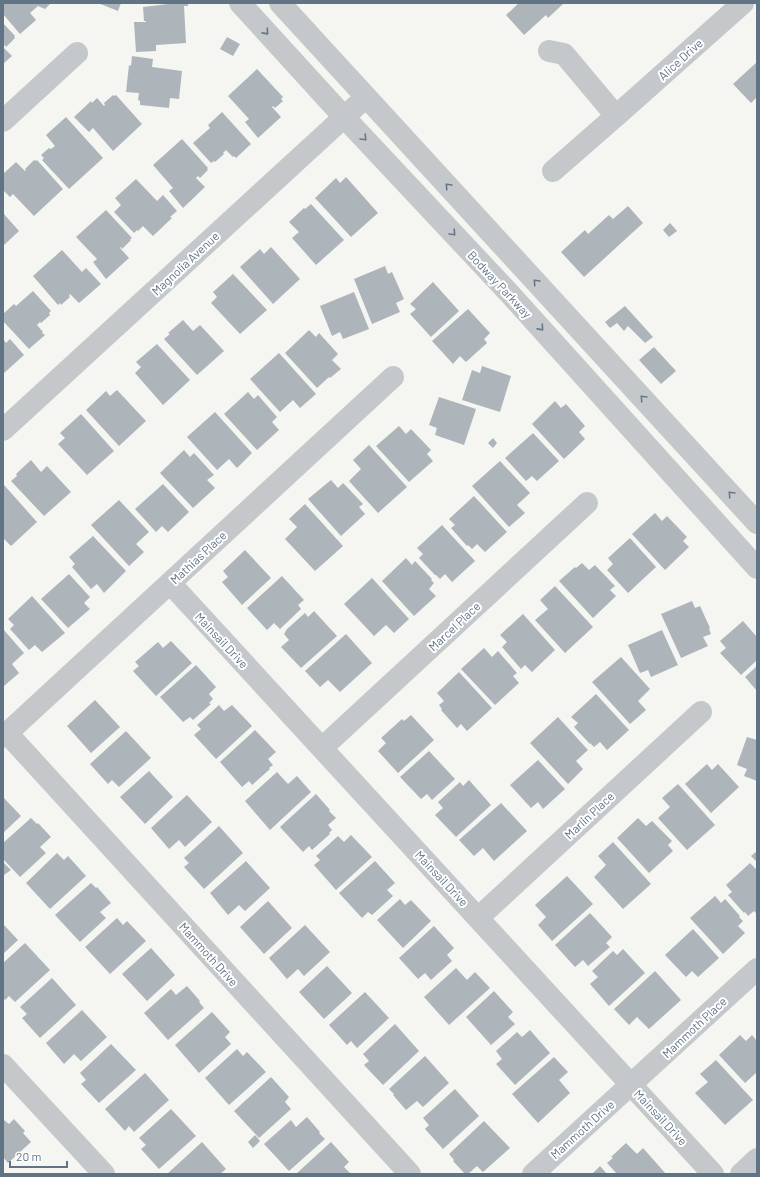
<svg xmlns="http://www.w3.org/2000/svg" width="760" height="1177" font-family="Barlow,sans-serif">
<rect width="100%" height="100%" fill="#f5f5f1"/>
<!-- building -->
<path fill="#adb5bb" d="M3,3H51L45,9L38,6L30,13L36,20L20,34L3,14Z
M98,3H121L118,11Z
M168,3H188V6H184L186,43L156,45V51L136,52L134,22H146V21H144L143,7L168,4Z
M519,3H564L548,18L546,15L524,35L506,15Z
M3,23L15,36L14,37L15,38L6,47L5,45L3,47L12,56L3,64Z
M227,37L240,44L233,56L220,49Z
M132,56L153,59L152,67L182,71L179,99L170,98L169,108L140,105V101L138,100L139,93L126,92L129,65L131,66Z
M757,62V97L751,103L733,84Z
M257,69L283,97L281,99L283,101L275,108L273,106L272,107L281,117L258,138L245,122L249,119L228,96Z
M113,95L114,96L116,95L142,124L113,151L93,128L89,132L74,117L91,101L92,103L97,98L104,106L105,105L104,103Z
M222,112L251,144L236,158L234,156L233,157L226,150L223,153L224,154L215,162L214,161L211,163L193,143L210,128L208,125Z
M66,117L103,158L69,189L42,160L44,158L41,155L49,148L51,149L55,146L46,135Z
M182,139L208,168L207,169L208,170L200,178L198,176L196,178L205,187L183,208L169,191L173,188L153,165Z
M34,160L36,161L37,160L63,189L34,216L13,194L10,197L3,190V174L16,162L25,171L26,170L25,169Z
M346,177L378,213L351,237L315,198L336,178L340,183Z
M136,179L157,201L163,195L177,211L170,217L172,218L153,236L143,226L138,231L137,230L134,233L114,212L121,205L115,198Z
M311,204L344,240L316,265L292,238L299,232L289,222L304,208L305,209Z
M628,206L643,223L584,277L561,252L585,230L588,234L609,215L613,219Z
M106,210L132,238L130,239L131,240L122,249L121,247L120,248L129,258L106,279L93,262L97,259L76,237Z
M3,213L19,231L3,246Z
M670,223L677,231L669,237L663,230Z
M271,247L300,279L273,304L240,267L260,249L264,254Z
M62,250L82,272L86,268L101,284L79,303L70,294L69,296L70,297L61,305L60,303L58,305L33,276Z
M385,266L388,274L392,272L404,299L396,303L400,312L372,324L354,279Z
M233,274L267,310L240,334L211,303L217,297L213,292Z
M433,282L459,311L431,337L410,314L416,309L410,304Z
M33,291L51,311L49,313L50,315L41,323L40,322L37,325L43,332L42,333L45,335L29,349L3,321V314L14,304L16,306Z
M354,292L369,329L343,339L340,332L332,336L320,306Z
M625,306L653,337L645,343L628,326L624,331L617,323L610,328L605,322Z
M468,309L490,333L484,339L487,343L466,362L460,356L453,364L432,341Z
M183,320L193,331L200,325L224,351L197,375L164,339L170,334L168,333Z
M309,330L316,337L319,333L338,354L332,360L341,369L330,378L329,377L317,388L285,353Z
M3,339L6,343L10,339L24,355L3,374Z
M157,344L190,380L163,405L135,373L141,367L136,362Z
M654,347L676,371L661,384L639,360Z
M279,353L316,394L300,408L293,400L280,412L250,379Z
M482,366L511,376L500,412L462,400L472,370L480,373Z
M117,390L146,421L119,446L86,410L106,391L110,396Z
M248,392L254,399L258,395L277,417L272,422L279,430L257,450L224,414Z
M439,397L476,409L464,445L435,435L437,428L429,425Z
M555,401L561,408L566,404L585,426L579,432L585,439L564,459L532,424Z
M215,412L252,453L237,468L229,459L217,470L187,437Z
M81,414L114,451L87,475L58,444L65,438L60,433Z
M399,426L406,434L411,429L431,450L427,454L433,461L409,482L376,446Z
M533,433L559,461L537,481L532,476L526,481L505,458Z
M493,438L497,443L493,448L488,443Z
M369,445L407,487L378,513L349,481L361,469L353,460Z
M184,450L190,457L194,453L214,475L207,480L215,488L193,508L160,473Z
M31,460L41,472L47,466L71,492L44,516L11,481L17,476L16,474Z
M500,461L530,493L517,505L525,513L509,527L472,486Z
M331,480L338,488L343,483L347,487L363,504L359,507L365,514L341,536L308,499Z
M163,484L189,512L168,532L162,526L156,532L135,509Z
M4,485L37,522L11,546L3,538Z
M474,496L507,532L485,552L477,544L472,549L468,545L467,546L451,528L455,525L449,519Z
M119,500L149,532L136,544L144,552L129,566L91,525Z
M305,504L343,546L315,571L285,539L297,527L289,519Z
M655,513L662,521L667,516L687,537L683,541L689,547L665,570L632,534Z
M442,525L475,561L452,582L445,574L440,579L436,575H435L419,558L423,554L417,548Z
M93,536L126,571L104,593L97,584L91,589L72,567L75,564L69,557Z
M630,538L656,567L628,593L607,570L613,564L608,558Z
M245,550L271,578L242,605L222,582L228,577L223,571Z
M406,558L412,565L415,561L432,579L431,580L434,583L429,589L436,596L414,616L382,581Z
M582,563L589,570L595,565L615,586L610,590L616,596L593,618L559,581L575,567L576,568Z
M69,574L90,597L84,603L90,609L68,628L41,599Z
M282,576L304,600L298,605L301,609L280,629L274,623L267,630L247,608Z
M372,578L409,619L394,633L386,625L374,636L344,604Z
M555,586L593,627L565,653L535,620L548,609L540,600Z
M32,596L65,633L42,652L35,645L29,650L10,629L14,625L8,619Z
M692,601L695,608L700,606L710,628L709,629L711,634L703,637L708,646L681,658L661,614Z
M314,611L337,636L301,668L281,647L289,640L284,634L287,629L305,613L308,617Z
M523,614L555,650L532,672L525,665L521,669L502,647L507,642L500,635Z
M743,621L757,637V660L741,675L720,653L726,648L720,641Z
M3,629L24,653L12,664L19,673L4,686L3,685Z
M662,630L678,665L651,677L648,670L640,673L628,645Z
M346,634L372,663L340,692L328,680L320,687L305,671Z
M171,641L192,663L156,696L133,671L139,666L135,662L158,642L163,648Z
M484,648L492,657L498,651L517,673L513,676L519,683L495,705L461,669Z
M621,657L650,689L638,701L646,710L630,724L592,682Z
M196,665L216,687L209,694L213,699L209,703L211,704L193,720L190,717L183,722L160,697Z
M757,666V691L745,677Z
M459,672L492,708L467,731L461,724L457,728L441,710L442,709L439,705L444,701L437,693Z
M596,694L629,730L607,750L600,742L594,747L590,743V744L574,727L578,723L571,717Z
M95,700L120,727L91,753L67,726Z
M219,705L224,711L232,705L252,726L216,759L194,735L201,729L197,725Z
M411,715L434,740L398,773L378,751L386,743L381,738L402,719L404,721Z
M558,717L588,750L576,761L583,769L568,784L530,743Z
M255,730L276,752L268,759L273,765L269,768L270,769L252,785L249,781L242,787L220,762Z
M126,731L151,758L119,787L112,780L108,784L90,764Z
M747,737L757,740V781L744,776L747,769L737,765Z
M429,751L455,779L432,800L427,794L421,799L400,777Z
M538,760L565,789L543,809L538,802L531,808L510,785Z
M707,764L712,770L718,764L739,787L711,813L685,784Z
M149,771L173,797L145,824L120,797Z
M277,772L288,784L297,776L311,792L270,830L245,801Z
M469,780L491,805L456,837L435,815L443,808L438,802L460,782L463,786Z
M678,784L715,825L687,850L658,818L670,807L662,798Z
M316,794L330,810L329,811L336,818L328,825L332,830L329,833L330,834L312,850L309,846L303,852L280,827Z
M187,795L212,822L185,847L179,840L169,849L151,828Z
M3,797L21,816L3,833Z
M501,803L527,831L494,861L483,848L474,856L459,840Z
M31,818L37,824L38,823L51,837L40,847L46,853L20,877L3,859V843Z
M638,818L646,826L652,821L672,841L668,845L673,851L649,873L617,838Z
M219,826L243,853L204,889L184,867L189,863L184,858Z
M351,835L372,857L336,890L314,865L320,860L316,856L338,836L344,842Z
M613,842L651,884L623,909L594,877L606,865L598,856Z
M757,851V862L751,856Z
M57,853L64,860L68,856L86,876L50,909L26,883Z
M246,861L270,888L245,911L239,905L228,915L210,893Z
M375,861L395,883L387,890L393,896L372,915L368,912L362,918L339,893Z
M4,863L11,870L4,875L3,874V864Z
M750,863L757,870V914L754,911L748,916L745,912L744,913L728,895L732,892L726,885Z
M567,876L593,904L552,941L538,925L546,917L535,905Z
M91,883L96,888L97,887L111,903L100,912L106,918L80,942L55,915Z
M715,896L721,903L725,899L740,916L739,917L743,921L738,926L745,933L723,954L690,918Z
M400,899L405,905L411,900L431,921L403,948L377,920Z
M268,901L292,928L264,954L240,927Z
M590,913L612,937L606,943L610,947L588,966L583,960L575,967L555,945Z
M117,918L123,925L127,921L146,941L110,974L85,947Z
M3,924L18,940L3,954Z
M305,925L330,952L304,976L298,969L287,979L269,958Z
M434,926L454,948L447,955L452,961L431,980L425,973L418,979L399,958Z
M693,929L719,958L698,977L692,971L686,977L665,955Z
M25,943L50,970L15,1002L9,996L5,1000L3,998V963Z
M151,948L175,975L147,1001L122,974Z
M623,949L645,973L609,1006L590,984L598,977L592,971L613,951L617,955Z
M327,966L352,993L324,1019L299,992Z
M456,968L467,980L475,972L490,988L449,1025L424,997Z
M655,971L681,1000L649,1029L637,1017L629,1025L614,1009Z
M52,978L76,1005L40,1038L22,1018L27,1014L20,1007Z
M187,986L200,1001L199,1002L204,1008L168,1040L144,1013L171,989L176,995Z
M494,991L513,1012L508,1017L515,1024L491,1045L466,1017Z
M365,992L389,1018L357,1048L351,1041L347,1045L329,1025Z
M82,1010L107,1037L81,1061L74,1054L64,1064L46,1043Z
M212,1012L230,1032L225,1037L231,1044L199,1073L175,1045Z
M395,1024L419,1051L383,1085L364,1065L369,1061L363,1054Z
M530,1030L550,1053L515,1085L496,1064L502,1059L496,1051L517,1032L522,1037Z
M740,1035L746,1041L752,1035L757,1041V1072L745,1083L719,1055Z
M111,1044L136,1070L99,1103L81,1084L86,1080L80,1073Z
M237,1049L243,1056L247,1052L266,1072L229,1105L205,1078Z
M425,1056L449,1083L423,1107L417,1101L406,1110L393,1095L394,1094L389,1089Z
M554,1057L568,1072L559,1080L570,1093L538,1123L512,1094Z
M716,1060L753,1100L725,1125L695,1093L708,1082L700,1074Z
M145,1073L169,1100L134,1132L129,1126L125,1131L105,1109Z
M271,1077L289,1097L285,1102L291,1109L259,1138L234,1111Z
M455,1089L479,1116L443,1149L425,1129L429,1125L423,1118Z
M171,1109L196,1136L159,1169L141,1149L146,1145L139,1138Z
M307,1117L320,1132L319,1133L325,1139L289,1171L264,1144L291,1120L296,1127Z
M14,1119L25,1131L23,1133L31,1142L8,1163L3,1157V1121L4,1120L9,1124Z
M484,1121L510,1148L483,1172L477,1166L468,1174H465L453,1161L454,1160L449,1154Z
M255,1135L260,1141L253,1148L248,1142Z
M202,1142L226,1169L220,1174H167Z
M331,1142L349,1162L344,1167L351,1174H296Z
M626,1143L637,1154L643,1148L666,1174H617L607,1163L613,1158L611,1157Z
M600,1166L607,1174H592Z"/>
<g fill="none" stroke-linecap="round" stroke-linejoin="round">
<!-- minor -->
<path stroke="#c4c8cb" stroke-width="22" d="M549,51L564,54L616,116L743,3
M3,121L77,53
M553,171L616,116
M3,430L366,97
M170,583L713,1174
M7,733L410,1174
M3,737L393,377
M322,748L587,503
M478,918L701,712
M3,1065L104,1174
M533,1174L757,969"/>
<!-- tertiary -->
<path stroke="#c4c8cb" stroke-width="22" d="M240,3L344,117L509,293L757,568
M280,3L757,523
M741,1174L757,1159"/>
</g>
<!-- one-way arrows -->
<defs><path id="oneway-chevron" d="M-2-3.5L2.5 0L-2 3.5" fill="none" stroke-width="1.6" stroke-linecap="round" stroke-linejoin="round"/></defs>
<g stroke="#667888">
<use href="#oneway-chevron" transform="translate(266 32) rotate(48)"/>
<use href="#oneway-chevron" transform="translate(364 138) rotate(47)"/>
<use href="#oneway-chevron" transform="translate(448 186) rotate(-133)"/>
<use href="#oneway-chevron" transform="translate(453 233) rotate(47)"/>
<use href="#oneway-chevron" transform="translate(536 282) rotate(-133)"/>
<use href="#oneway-chevron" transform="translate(541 328) rotate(48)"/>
<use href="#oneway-chevron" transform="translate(643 398) rotate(-133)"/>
<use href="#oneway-chevron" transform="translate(731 494) rotate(-133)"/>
</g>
<g text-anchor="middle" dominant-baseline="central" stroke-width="4" stroke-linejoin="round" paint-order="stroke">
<!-- street labels -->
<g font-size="12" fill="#617485" stroke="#fff">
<text transform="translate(680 59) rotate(-42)">Alice Drive</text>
<text transform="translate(185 263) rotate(-43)">Magnolia Avenue</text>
<text transform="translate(500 284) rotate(47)">Bodway Parkway</text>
<text transform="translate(198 557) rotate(-43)">Mathias Place</text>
<text transform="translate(454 626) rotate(-43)">Marcel Place</text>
<text transform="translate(222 640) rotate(47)">Mainsail Drive</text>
<text transform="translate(589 815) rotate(-43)">Marlin Place</text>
<text transform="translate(442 878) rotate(47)">Mainsail Drive</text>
<text transform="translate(209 954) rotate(48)">Mammoth Drive</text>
<text transform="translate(694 1027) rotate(-43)">Mammoth Place</text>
<text transform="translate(661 1117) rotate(47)">Mainsail Drive</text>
<text transform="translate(582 1129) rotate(-42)">Mammoth Drive</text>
</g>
</g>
<!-- border -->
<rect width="760" height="1177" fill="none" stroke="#617485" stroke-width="8"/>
<!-- scale -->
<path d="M10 1161v6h57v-6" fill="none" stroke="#617485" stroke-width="2"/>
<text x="16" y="1161" font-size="12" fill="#617485" stroke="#ffffff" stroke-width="3" paint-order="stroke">20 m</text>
</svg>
